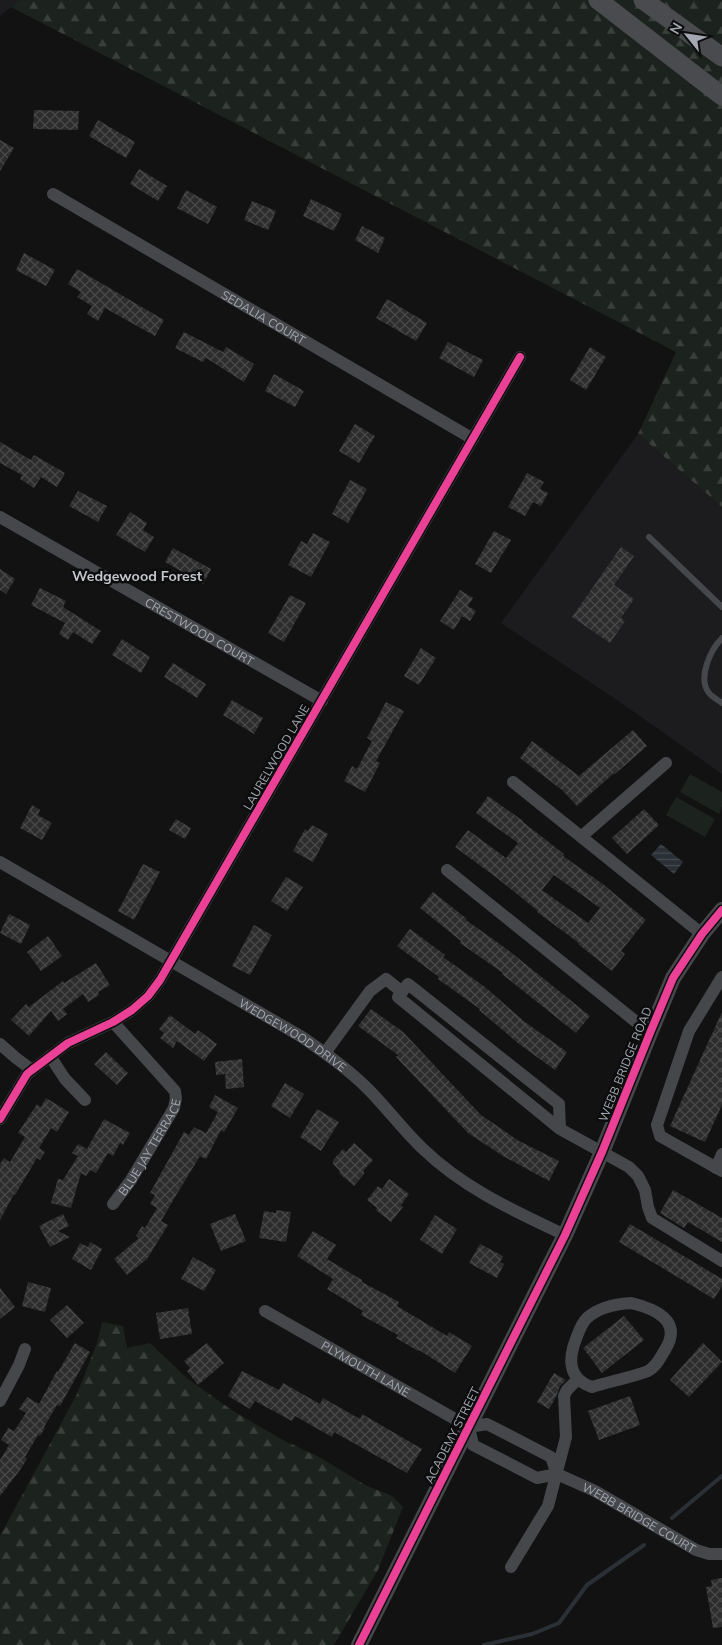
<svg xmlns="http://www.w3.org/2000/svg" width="722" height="1645" font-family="Mulish,sans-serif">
<defs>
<pattern id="forest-firs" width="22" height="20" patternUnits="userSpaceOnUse" patternTransform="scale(1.25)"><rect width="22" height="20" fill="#1c221d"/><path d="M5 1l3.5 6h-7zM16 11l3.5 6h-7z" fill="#3a3f3b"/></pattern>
<pattern id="water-rules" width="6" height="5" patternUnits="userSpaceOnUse" patternTransform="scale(1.25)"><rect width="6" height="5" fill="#2a3036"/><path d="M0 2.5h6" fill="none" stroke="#464b51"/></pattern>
<pattern id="building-cross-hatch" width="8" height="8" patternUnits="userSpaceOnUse" patternTransform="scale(1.25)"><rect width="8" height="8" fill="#2d2d2e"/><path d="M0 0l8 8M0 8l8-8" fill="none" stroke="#48494a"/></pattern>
</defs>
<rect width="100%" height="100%" fill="#121212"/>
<!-- built -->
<path fill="#1c1c1e" d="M0,0H20L0,16Z
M638,434L722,507V774L617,700L501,623Z"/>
<!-- forest -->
<path fill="url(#forest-firs)" d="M20,0H722V507L638,434L676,352L11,7Z
M102,1322L123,1326L127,1348L150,1343L188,1379L233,1411L283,1440L321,1458L365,1485L392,1496L403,1507L378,1570L334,1645H0V1536L77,1394L97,1343Z"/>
<!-- green -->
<path fill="#1c221d" d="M690,774L722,792V807L719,814L680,792Z
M676,797L715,819L705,837L666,815Z"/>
<!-- water -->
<path fill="url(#water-rules)" d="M661,844L683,862L674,874L651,855Z"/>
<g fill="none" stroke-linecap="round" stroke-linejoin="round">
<!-- stream -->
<path stroke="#2a3036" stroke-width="4" d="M672,1518L722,1476
M484,1645L532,1634L559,1623L587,1585L644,1545"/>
</g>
<!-- building -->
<path fill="url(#building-cross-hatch)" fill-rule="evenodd" d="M34,110L79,111L78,130L33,129Z
M98,120L135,142L126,158L89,136Z
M0,140L14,148L0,171Z
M139,169L167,186L158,201L130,184Z
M186,190L217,207L208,224L177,208Z
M311,199L342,214L334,231L303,216Z
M252,201L276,211L268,230L244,220Z
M362,226L385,238L378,253L355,240Z
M24,253L55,270L46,286L16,270Z
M77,269L164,320L155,336L105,308L98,321L87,314L92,306L77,297L81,292L68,284Z
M387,299L427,323L416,341L376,318Z
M184,332L223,352L226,347L254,364L244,382L206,358L203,362L175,348Z
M448,342L483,360L474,377L439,358Z
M590,347L606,357L586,390L570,380Z
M274,374L304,391L295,407L265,391Z
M355,424L375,436L359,463L339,451Z
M0,442L31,460L34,455L65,473L57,487L41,477L34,488L20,479L22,475L0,463Z
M527,473L544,482L540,489L548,493L541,506L533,502L525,516L508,507Z
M350,480L367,489L348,523L332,514Z
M78,491L107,506L98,522L69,506Z
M130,512L147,523L143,530L154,537L145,552L116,535Z
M494,531L511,540L491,573L475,564Z
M313,533L330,542L311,577L288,565L301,541L307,544Z
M621,547L634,556L614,585L634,599L621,618L625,621L610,643L572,617Z
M173,548L211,569L203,584L165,562Z
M0,569L15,579L6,594L0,590Z
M40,588L66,601L63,607L101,631L92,644L73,632L68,640L59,634L65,623L31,605Z
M460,590L473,598L468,606L476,611L470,621L462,616L454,630L440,621Z
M290,595L306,603L284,642L268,633Z
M122,639L150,657L141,673L112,655Z
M421,648L436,658L419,685L404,676Z
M173,663L206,684L197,698L164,677Z
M232,700L263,718L254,734L223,715Z
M386,702L404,711L376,761L380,763L365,792L344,781L352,766L357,769L372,741L367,738Z
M633,730L647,746L615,774L614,773L577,806L562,790L520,758L532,741L579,776Z
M488,796L523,821V822L564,854L563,856L604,885L646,920L621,951L625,954L612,971L578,944L579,943L537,912L538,911L497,878L455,847L468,830L506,858L518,843L476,813ZM554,875L600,908L588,923L542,890Z
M32,805L40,810L38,815L52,823L42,840L20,828Z
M644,809L659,825L627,854L612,838Z
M176,819L191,828L185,839L169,830Z
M312,825L328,834L313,862L293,851L305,829L308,831Z
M143,864L160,872L134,920L118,911Z
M286,877L303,887L287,911L271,901Z
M433,892L467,919L466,920L508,950L590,1016L576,1033L502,974L503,973L460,943L461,941L420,908Z
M9,914L30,925L21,944L0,933Z
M254,925L272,935L250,975L232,966Z
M410,929L445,955L443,957L485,987L525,1022L567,1052L555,1070L519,1044L479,1010L480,1009L438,979L439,977L397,946Z
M48,936L62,956L41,971L27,952Z
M96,963L110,985L98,992L99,995L88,1002L83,994L63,1009L67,1014L58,1021L51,1011L29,1036L11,1020L26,1004L29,1007L63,981L64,983Z
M371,1009L403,1032L481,1115L519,1141L559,1161L549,1181L503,1156L468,1133L396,1057L398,1055L358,1026Z
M722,1012V1105L705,1142L670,1126Z
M170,1015L195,1034L198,1030L217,1044L204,1061L177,1041L173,1048L160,1038L164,1033L159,1029Z
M106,1052L128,1073L117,1085L94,1064Z
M242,1059L244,1087L226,1089L225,1077L226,1074L216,1075L215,1062Z
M285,1083L304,1094L290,1118L271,1106Z
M215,1095L238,1108L224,1132L221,1130L206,1159L200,1156L178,1192L161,1221L168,1225L147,1259L127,1275L114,1259L139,1238L136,1236L142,1226L145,1228L157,1208L150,1204L155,1195L150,1193L184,1132L189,1135L194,1127L206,1133L218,1112L209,1107Z
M46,1098L69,1112L57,1132L51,1128L39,1148L45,1152L40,1160L37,1158L15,1195L14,1194L0,1220V1164L4,1158L10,1162L25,1137L18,1133L37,1104L41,1107Z
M317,1109L339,1122L321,1151L300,1137Z
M104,1119L130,1133L123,1145L120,1143L113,1156L108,1153L96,1173L90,1170L86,1176L81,1173L71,1208L51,1203L58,1179L63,1180L78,1156L72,1153L78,1144L87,1149Z
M354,1143L373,1160L364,1170V1174L354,1186L339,1173L340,1171L333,1164V1160L343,1149L346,1152Z
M389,1179L409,1194L401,1205L403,1207L391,1222L376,1210L377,1208L367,1200L378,1186L382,1189Z
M673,1190L722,1218V1242L688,1222L684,1228L660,1213Z
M276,1210L291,1212L286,1242L259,1238L264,1211L276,1213Z
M63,1214L69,1226L58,1231L70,1237L50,1247L39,1226Z
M235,1214L246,1241L221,1251L210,1224Z
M435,1215L457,1229L442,1254L420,1240Z
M630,1224L722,1279V1286L714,1299L619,1242Z
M313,1231L336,1245L327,1259L362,1280V1282L399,1302L397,1306L447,1336L449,1332L472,1346L455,1373L419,1350L418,1351L396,1338L398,1335L361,1315L363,1311L327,1289L333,1279L297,1256Z
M90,1242L102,1249L91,1270L72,1259L80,1243L88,1247Z
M480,1244L503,1256L500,1262L504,1264L497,1278L469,1263Z
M193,1257L216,1270L204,1291L181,1279Z
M28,1282L51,1288L45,1312L22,1306Z
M0,1288L15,1307L0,1319Z
M67,1305L84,1323L67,1338L50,1320Z
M188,1308L192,1334L160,1339L156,1313Z
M624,1316L644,1340L602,1373L583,1348Z
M75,1343L90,1352L60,1406L57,1405L44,1427L45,1428L40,1436L38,1435L25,1457L27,1459L20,1470L0,1496V1460L9,1445L1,1440L8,1428L14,1431L26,1413L19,1409L27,1397L39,1404L57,1371L58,1372Z
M207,1343L224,1363L198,1385L187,1371L190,1368L184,1361Z
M703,1343L722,1362L689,1397L670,1380Z
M242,1371L279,1390L283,1383L320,1404L323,1398L360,1419L362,1414L422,1449L407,1473L334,1432L332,1437L295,1416L292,1421L255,1401L250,1409L228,1396Z
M554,1373L566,1380L560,1386L556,1397L549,1409L537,1402Z
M630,1396L640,1425L599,1440L588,1411Z
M722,1578V1627L713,1628L706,1587L712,1586L711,1580Z"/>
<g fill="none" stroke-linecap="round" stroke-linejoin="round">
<!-- service -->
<path stroke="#46474b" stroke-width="6" d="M649,537L722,607
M722,638C711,649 697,678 709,693C712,697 718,700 722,703"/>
<!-- minor -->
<g stroke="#46474b" stroke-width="12">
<path id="s1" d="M53,194L473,439"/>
<path id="s2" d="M0,517L322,701"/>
<path d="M513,782L702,934"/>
<path d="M582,836L666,763"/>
<path id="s3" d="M0,862L302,1037C325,1053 348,1069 368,1089C387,1108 403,1130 422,1148C463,1188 514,1211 565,1235"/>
<path d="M447,870L650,1033"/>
<path d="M722,977L689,1031L657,1125L660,1136L722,1171"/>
<path d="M0,1044L16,1058L32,1070"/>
<path d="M325,1053L370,991L386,979L402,992"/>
<path d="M50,1056L65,1079L85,1100"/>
<path d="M0,1119L27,1074L32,1070L68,1043L113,1022L132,1010L148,996L160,980L520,357"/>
<path d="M560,1129L559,1104L408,984L398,997L560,1129L629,1167L638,1176L645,1190L648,1207L652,1218L722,1261"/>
<path d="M716,1168L722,1154"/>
<path id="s4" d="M113,1204L131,1180L174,1108L176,1098L175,1091L113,1022"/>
<path d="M631,1303C656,1309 683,1321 665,1350C660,1358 656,1367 648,1371C633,1377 608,1382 592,1387C568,1379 568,1359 576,1339C579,1331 581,1324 587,1318C599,1307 616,1304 631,1303Z"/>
<path id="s5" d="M265,1311L469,1427"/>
<path d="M0,1401L19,1365L25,1349"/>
<path id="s6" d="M469,1427L473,1445L537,1478L557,1474L595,1491L696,1550L709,1554H722"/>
<path d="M469,1427L487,1424L551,1457L557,1474"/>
<path d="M511,1567L548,1506L566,1437L564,1396L567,1390L578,1379"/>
</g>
<!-- tertiary -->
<path stroke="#46474b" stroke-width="16" d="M359,1645L565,1235L602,1152L650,1033L673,978L702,934L722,910"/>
<!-- secondary -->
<path stroke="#4a4b4f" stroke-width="19" d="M598,0L722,96
M643,0L722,57"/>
<!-- cycleway casing -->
<g stroke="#0d0d0e" stroke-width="11">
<path id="cycleway" d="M0,1119L27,1074L32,1070L68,1043L113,1022L132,1010L148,996L160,980L520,357
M359,1645L565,1235L602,1152L650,1033L673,978L702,934L722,910"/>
</g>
<!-- cycleway -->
<use href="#cycleway" stroke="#ea4096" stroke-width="8"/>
</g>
<g text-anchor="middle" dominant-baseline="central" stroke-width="5" stroke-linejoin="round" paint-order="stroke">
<!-- street labels -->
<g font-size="12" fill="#a4a8b2" stroke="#0d0d0e">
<text stroke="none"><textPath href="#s1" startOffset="244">SEDALIA COURT</textPath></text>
<text stroke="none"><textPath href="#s2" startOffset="230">CRESTWOOD COURT</textPath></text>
<text transform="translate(276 757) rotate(-60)">LAURELWOOD LANE</text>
<text stroke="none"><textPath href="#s3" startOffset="340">WEDGEWOOD DRIVE</textPath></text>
<text transform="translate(625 1064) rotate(-68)">WEBB BRIDGE ROAD</text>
<text stroke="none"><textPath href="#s4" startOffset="68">BLUE JAY TERRACE</textPath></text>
<text stroke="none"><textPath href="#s5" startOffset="116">PLYMOUTH LANE</textPath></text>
<text transform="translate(452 1435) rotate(-63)">ACADEMY STREET</text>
<text stroke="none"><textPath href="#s6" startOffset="204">WEBB BRIDGE COURT</textPath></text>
</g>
<!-- neighbourhood labels -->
<g font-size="14" font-weight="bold" fill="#c5c7ce" stroke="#0d0d0e">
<text x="137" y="576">Wedgewood Forest</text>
</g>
</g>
<!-- north arrow -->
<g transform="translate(687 35) rotate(300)" stroke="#0d0d0e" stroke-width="4" paint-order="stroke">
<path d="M0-4L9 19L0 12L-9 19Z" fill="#a4a8b2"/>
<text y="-8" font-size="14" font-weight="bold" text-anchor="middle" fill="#a4a8b2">N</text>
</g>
</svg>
